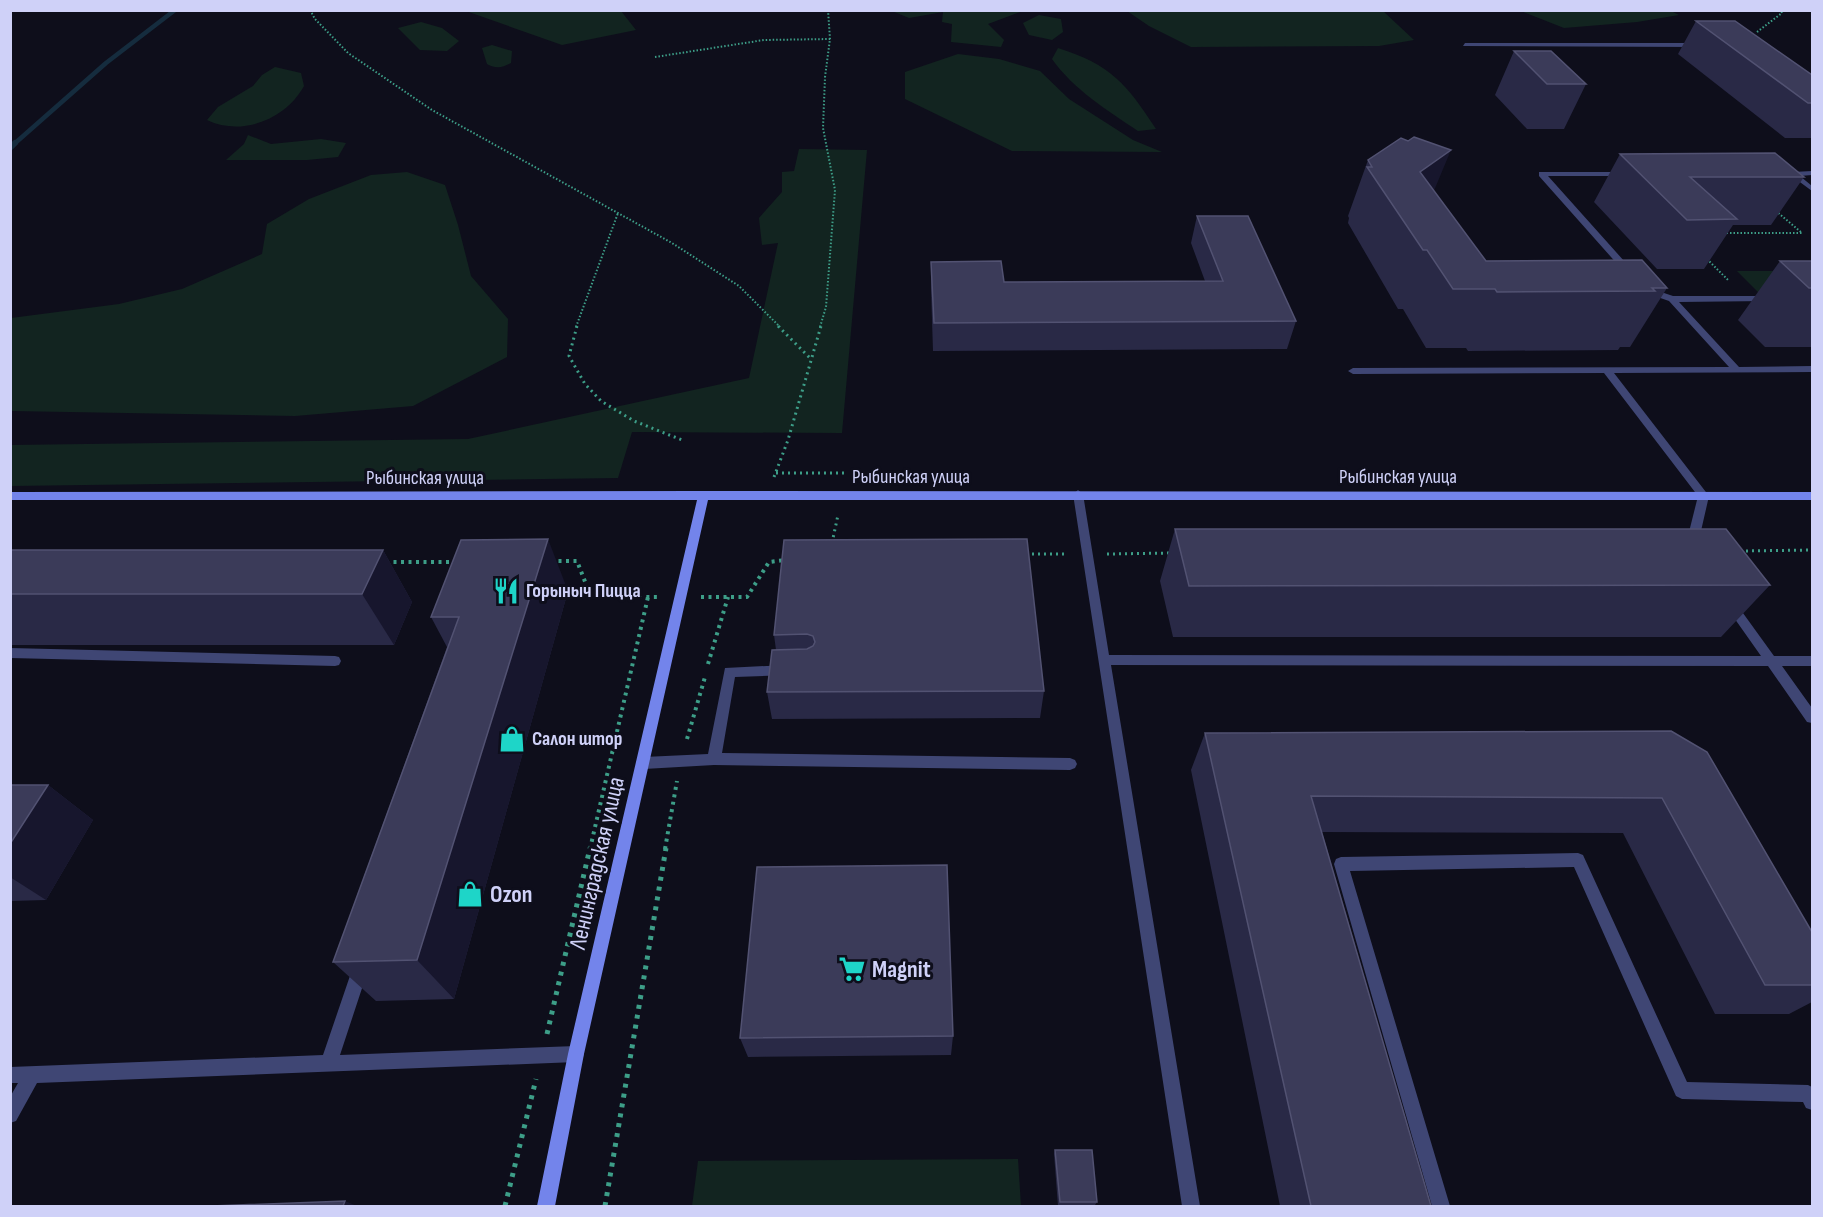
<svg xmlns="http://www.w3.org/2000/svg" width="1823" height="1217" font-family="'Sofia Sans Condensed',sans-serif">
<rect width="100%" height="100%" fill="#0e0e1b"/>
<!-- green -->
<path fill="#122420" d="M1669,10L1679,15L1637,22L1564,28L1521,11Z
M466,11H621L636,30L562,45Z
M892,11H1023L988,24L1004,40L1001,47L951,42L952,24L942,22L943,12L909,18Z
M1127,11H1383L1414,40L1379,46L1191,47L1149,26Z
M1039,15L1061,19L1063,32L1052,40L1029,35L1023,23Z
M421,22L442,28L459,41L447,51L420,50L398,28Z
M492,45L512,51L511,63C502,68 496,69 487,64L482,48Z
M1058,48C1111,65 1126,83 1156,129L1138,131C1107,110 1074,90 1052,59Z
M958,54L999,59L1040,71L1069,99L1133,140L1162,152L1012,151L905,99V72Z
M275,67L301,73L304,86C286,119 242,137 207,120L218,107L253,86L262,75Z
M248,135L271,144L321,139L346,143L338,157L307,160H226L244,144Z
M799,149L867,150L842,433L632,432L618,478L11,486V445L468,439L749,378L778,243L762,245L759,218L782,192V172L794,171Z
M407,172L445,185L458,225L471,276L508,319L507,357L413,406L295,416L11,411V318L119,304L182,289L262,254L267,224L309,199L371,175Z
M1737,271H1812L1761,295Z
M1018,1159L1021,1206H692L698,1161Z"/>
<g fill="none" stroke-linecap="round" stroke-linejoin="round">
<!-- stream-far1 -->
<path stroke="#152c3e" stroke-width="4.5" d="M13,145L106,63L175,10"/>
<!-- stream -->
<path stroke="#152c3e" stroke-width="6" d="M10,148L15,143"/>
<!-- path-far3 -->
<path stroke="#3d9e88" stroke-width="2" stroke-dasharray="1.5 2" stroke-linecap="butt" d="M310,10L315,19L348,53L432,110L672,243L739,286L780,327
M1757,32L1782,13L1781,10
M655,57L764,40L830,39
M1723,233H1802L1776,211
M1707,259L1729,281
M576,327L618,213
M820,327L826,307L835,190L823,128L825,77L830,39L828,10"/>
<!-- path-far2 -->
<path stroke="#3d9e88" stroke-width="3" stroke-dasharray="2 4" stroke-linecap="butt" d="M577,326L569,356L585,384L601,401L634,421L682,440
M778,326L811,359
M776,473H846V475
M774,477L788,440L821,326
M832,543L838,515
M1740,551L1812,550
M1026,554H1067
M1107,554L1172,553"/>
<!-- path-far1 -->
<path stroke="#3d9e88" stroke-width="4" stroke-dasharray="3 4.5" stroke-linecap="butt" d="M551,561H577L591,597H658
M386,562H457
M701,597H747L769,562L785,560
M708,664L728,597
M687,739L705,677
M590,849L648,597
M665,849L677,781"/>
<!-- path -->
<path stroke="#3d9e88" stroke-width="5" stroke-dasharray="4 6" stroke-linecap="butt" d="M547,1034L590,848
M505,1206L536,1079
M605,1206L666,848"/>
<!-- lane -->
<path fill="#3f4674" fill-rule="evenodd" d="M1465,43H1699L1702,45L1699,47L1463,46Z
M1812,171V175L1800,176L1812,186V191L1789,174L1793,172Z
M1539,172H1627V176H1548L1633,271V275H1627L1539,176Z
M1649,288L1673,296H1770L1771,298L1767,301L1679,302L1739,367L1812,366V372L1614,373L1709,496L1698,544L1692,548L1686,544L1698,496L1604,373L1353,374L1348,371L1353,368L1729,367L1669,301L1646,293V289Z
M1078,490L1083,494L1109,655L1761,656L1725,605L1731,600L1735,602L1774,656H1812V666H1782L1812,708V723L1807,722L1768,666L1111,665L1200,1206H1182L1073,494Z
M10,648L335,656L339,657L341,661L339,665L335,666L10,658Z
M787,665L791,666L793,670L791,674L787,675L735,677L722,753L1070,758L1075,760L1077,764L1075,768L1070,770L714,765L644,769L639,767L637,763L639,759L644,757L708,754L725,668Z
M1578,853L1583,855L1687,1082L1808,1085L1812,1087V1110L1806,1108L1803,1102L1682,1099L1676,1096L1574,867L1350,871L1450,1206H1432L1334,864L1336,859L1341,857Z
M361,959L367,961L369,967L340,1055L576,1046L582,1048L584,1054L582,1060L576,1062L37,1083L16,1121L10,1123V1097L18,1083H10V1067L323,1055L353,967L355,961Z"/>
<!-- secondary -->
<path fill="#7384eb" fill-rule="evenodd" d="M704,491L1812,492V500H708L584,1054L555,1206H537L568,1054L697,500H10V492Z"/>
</g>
<!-- wall -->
<path fill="#292946" d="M1696,21L1812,75V138H1785L1678,54Z
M1514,51L1586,84L1564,129H1527L1495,95Z
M1620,154L1804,177L1771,225H1733L1704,269H1657L1594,202Z
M1368,160L1434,191L1486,261L1667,288L1630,347H1620L1618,350L1468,351L1466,348H1426L1403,309H1398L1348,223L1349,218L1348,216Z
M1197,216L1296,321L1287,349L933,351L931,289V262L1004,282L1205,281L1191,243Z
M1780,261H1812V347H1765L1738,320Z
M1175,529L1770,585L1721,637H1173L1160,581Z
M784,540L1044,691L1040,718L772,719L767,692L776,650L774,635Z
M10,550H383L412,602L394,645H10Z
M568,591L454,999L376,1001L333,962L447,647L431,617Z
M1671,731L1812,932V1002L1789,1014H1715L1623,833L1322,832L1431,1206H1280L1191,770L1205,733Z
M10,785H48L93,820L46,900L10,901Z
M953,1036L951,1055L748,1057L740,1038Z
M1055,1150L1097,1202L1095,1205L1058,1206L1054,1154Z"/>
<!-- shaded-wall -->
<path fill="#17162d" d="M1451,150L1428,205L1420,172Z
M548,539L568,591L454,999L417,960Z
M383,550L412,602L394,645L362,594Z
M48,785L93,820L46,900L10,877V844Z
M345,1201L357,1206H343Z"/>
<!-- building -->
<path fill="#3b3b59" stroke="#525272" stroke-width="1.5" d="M1696,21H1735L1812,75V103H1808Z
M1514,51H1551L1586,84H1547Z
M1414,137L1451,150L1420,172L1486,261L1642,260L1667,288H1652L1655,291L1497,292L1495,289H1453L1427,250H1423L1367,167H1372L1368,160L1401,138L1408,141Z
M1775,153L1804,177H1690L1737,219L1687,220L1620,154Z
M1197,216H1248L1296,321L934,323L931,262L1001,261L1004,282L1223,281Z
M1780,261H1812V288H1809Z
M1175,529H1726L1770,585L1189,586Z
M548,539L417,960L333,962L459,617H431L461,540Z
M1027,539L1044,691L767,692L772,650L807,649L813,646L815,642L813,636L807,634L774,635L784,540Z
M10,550H383L362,594H10Z
M1671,731L1707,752L1812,932V985H1765L1662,798L1311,796L1431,1206H1311L1205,733Z
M10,785H48L10,844Z
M947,865L953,1036L740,1038L757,867Z
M1055,1150H1092L1097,1202H1060Z
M345,1201L343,1206H211Z"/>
<!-- icons -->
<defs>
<g id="restaurant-bare" transform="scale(2.07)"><path d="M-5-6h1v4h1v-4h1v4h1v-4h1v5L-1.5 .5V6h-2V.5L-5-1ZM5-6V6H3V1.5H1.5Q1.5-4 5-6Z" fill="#1ed5c8" stroke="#0e0e1b" stroke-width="2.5" paint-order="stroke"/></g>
<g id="shop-bare" transform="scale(2.07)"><path d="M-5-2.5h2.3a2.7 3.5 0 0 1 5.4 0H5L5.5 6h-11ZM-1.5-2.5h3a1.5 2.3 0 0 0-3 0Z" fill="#1ed5c8" stroke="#0e0e1b" stroke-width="2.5" paint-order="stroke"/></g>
<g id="supermarket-bare" transform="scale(2.07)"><path d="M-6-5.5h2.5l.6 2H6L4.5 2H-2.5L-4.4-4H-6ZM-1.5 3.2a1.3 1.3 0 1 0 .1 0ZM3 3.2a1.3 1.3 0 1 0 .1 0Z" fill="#1ed5c8" stroke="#0e0e1b" stroke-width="2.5" paint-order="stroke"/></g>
</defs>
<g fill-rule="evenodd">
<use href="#restaurant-bare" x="506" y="591"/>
<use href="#shop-bare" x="512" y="739"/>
<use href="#shop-bare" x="470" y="894"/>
<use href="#supermarket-bare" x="852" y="969"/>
</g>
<g text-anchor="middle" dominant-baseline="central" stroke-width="6" stroke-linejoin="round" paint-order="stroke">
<!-- street labels -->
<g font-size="20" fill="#cfd1f8" stroke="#0e0e1b">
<text x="911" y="477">Рыбинская улица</text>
<text x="1398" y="477">Рыбинская улица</text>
<text x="425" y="478">Рыбинская улица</text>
</g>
<!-- poi labels -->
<g font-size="20" font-weight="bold" fill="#cfd1f8" stroke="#0e0e1b" text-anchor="start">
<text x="526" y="591">Горыныч Пицца</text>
<text x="532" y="739">Салон штор</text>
</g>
<!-- near-street labels -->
<g font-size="24" fill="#cfd1f8" stroke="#0e0e1b">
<text transform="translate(597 863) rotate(-77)">Ленинградская улица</text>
</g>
<!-- near-poi labels -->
<g font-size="24" font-weight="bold" fill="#cfd1f8" stroke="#0e0e1b" text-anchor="start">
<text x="490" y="894">Ozon</text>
<text x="872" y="969">Magnit</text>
</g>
</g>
<!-- border -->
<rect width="1823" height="1217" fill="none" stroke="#cfd1f8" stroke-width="24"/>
</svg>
